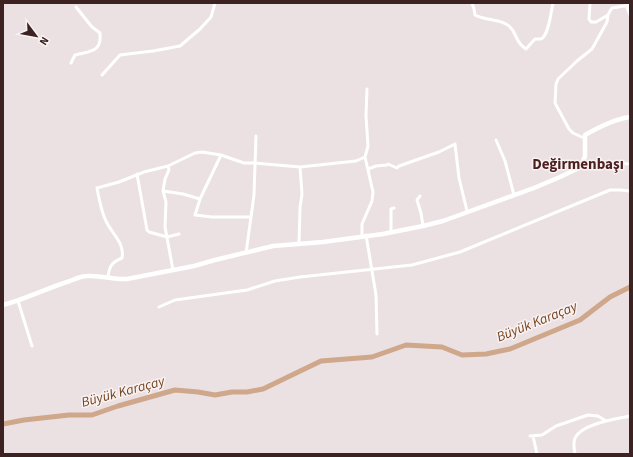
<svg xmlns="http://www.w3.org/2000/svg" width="633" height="457" font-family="'Source Sans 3',sans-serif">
<rect width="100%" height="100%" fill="#ebe1e3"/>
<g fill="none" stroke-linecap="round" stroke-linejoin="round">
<!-- river -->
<path stroke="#cfa78a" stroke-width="5" d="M3,424L24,420L69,415H92L118,406L175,390L198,392L215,395L232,392H247L263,389L321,361L372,357L406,345L442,347L462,355L486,354L510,349L580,320L610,297L630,287"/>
<!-- street -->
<path stroke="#fff" stroke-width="3" d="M472,3L474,9L475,15C485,21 500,18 509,26C518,34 514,41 526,49L535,39C535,39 540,39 541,39C549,35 551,11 553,3
M590,3L589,19L591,22H596L608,15
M626,5L630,15
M71,63L75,55C89,51 102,53 100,33L92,27L76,7
M102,75L120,55L153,51L180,46L200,29L211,17L215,3
M584,138L573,133L569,129L555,103L556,84L558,79L577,61L592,49L607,22L608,15L610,11L612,8L630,5
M496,140L505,161L514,195
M221,155L200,199L195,215L212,217H251
M168,166L169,170L165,179L163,191L166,202L165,227L173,270
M581,167C597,169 613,161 630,164
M368,169L376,166L387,165L388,164L397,168L399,166L439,152L455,144L459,178L467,211
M137,174L147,230L149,232L167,237L179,234
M163,191L183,194L200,199
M420,196L417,200L421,213L423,226
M391,232V209L394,208
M366,235L376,295L377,334
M362,236V224L372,201L373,192L365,157L368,146L366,116L367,89
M299,244L300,207L302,194L300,167
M246,253L254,195L256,136
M108,278C109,266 112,262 122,258C125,243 112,234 106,221C101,211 99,199 97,188L119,182L144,172L168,166L195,153L202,152L221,155L244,163H254L300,167L356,161L365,157
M18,301L32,346
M159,307L175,300L247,290L275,281L300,277L412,265L460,252L610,190H620L630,191
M530,436L542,435L556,426L588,415L598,416L606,421
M533,436L537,454
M575,454C574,449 573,443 575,438C581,424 616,419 630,416"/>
<!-- secondary -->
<path stroke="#fff" stroke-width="4.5" d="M3,305C26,299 47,288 70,281C75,279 81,276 87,276C101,275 114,280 127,279L194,266L215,260L273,246L323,242L383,234L423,226L443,221L534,188L560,177L581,167L585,156V135C599,127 614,119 630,117"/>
</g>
<g text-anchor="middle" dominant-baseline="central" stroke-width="3" stroke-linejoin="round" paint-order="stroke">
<!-- water labels -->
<g font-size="14" font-style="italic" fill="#76441e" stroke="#f8f2f3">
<text transform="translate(537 322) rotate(-22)">Büyük Karaçay</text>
<text transform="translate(123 392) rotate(-15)">Büyük Karaçay</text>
</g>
<!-- quarter labels -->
<g font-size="15" font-weight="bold" fill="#4d1f1e" stroke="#f8f2f3">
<text x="578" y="164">Değirmenbaşı</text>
</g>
</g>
<!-- border -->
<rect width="633" height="457" fill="none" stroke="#3c2222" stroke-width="8"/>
<!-- north arrow -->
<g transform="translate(36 36) rotate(122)" stroke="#f8f2f3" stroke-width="3" paint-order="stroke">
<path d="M0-3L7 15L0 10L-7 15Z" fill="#3c2222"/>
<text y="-6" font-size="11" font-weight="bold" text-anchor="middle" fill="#3c2222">N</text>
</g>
</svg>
